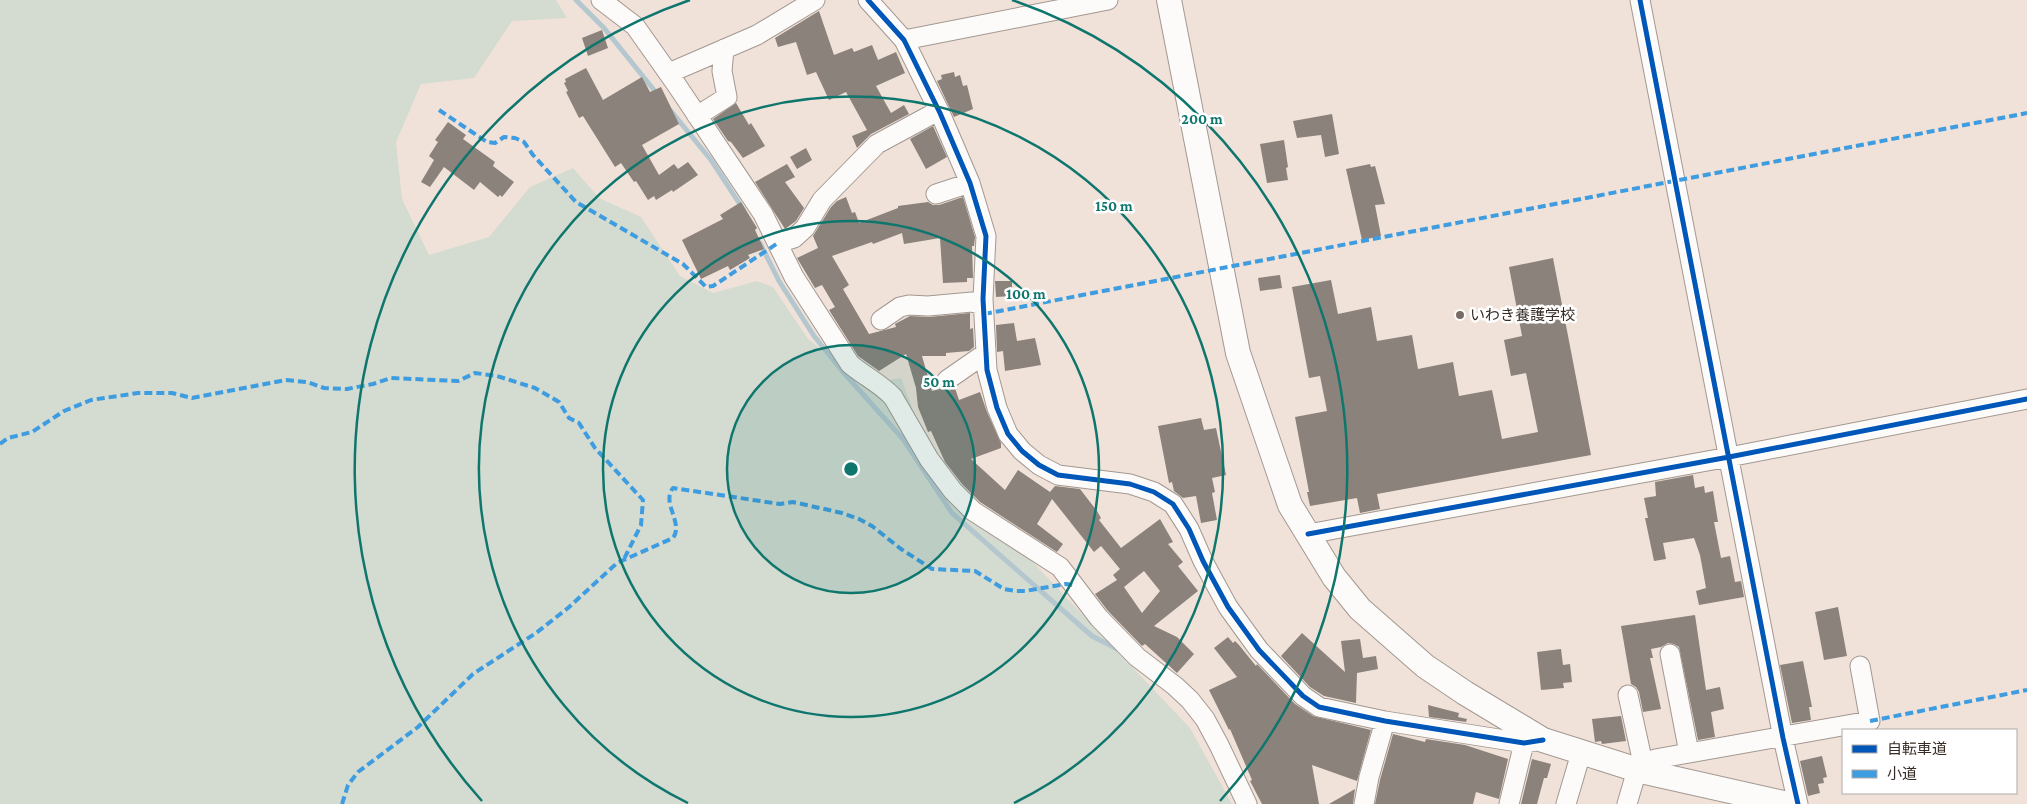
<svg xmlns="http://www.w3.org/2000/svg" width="2027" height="804" font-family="'Crimson Pro','Noto Sans JP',serif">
<rect width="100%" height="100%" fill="#f0e2d9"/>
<!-- green -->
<path fill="#d4dbd0" d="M0,0H556L567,18L512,21L474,78L421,84L396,142L402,199L429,255L489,237L530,187L573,168L599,198L641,217L680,276L713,293L757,281L773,287L808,339L868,384L901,378L912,407L894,414L923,457L1026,555L1190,728L1232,804H0Z"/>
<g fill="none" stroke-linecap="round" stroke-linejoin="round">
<!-- stream -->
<path stroke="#b4c7ce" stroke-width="5" d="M576,0L604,28L658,95
M671,111L711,160L743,209
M760,243L779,281L814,336L843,372L903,439L952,513L1092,636L1121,651"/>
</g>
<!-- building -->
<path fill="#8b827b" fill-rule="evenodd" d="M819,11L834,55L852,48L854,52L872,45L878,60L896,52L905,73L876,86L891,113L904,105L909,114L871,134L857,148L852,136L867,130L846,92L829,100L816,72L807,75L796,42L778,47L775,38Z
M602,30L608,48L588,56L582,38Z
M586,68L603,100L642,77L650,92L661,87L679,124L642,145L659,175L674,164L678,169L688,162L698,175L673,192L672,190L656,200L654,196L648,200L636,181L634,182L621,163L615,167L583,116L579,118L566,92L568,91L564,83L566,82L565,79Z
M954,72L955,77L960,75L963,86L967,85L973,109L954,117L937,81L942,79L941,75Z
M736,103L749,125L751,123L765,146L743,158L731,142L728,141L713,119Z
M1332,114L1339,154L1325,157L1321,135L1297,138L1293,121Z
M448,122L466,135L463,139L495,162L493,166L514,182L502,197L500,195L498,197L480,182L474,190L444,167L430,187L421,182L434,160L429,156L438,142L435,140Z
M933,126L947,157L926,169L910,139Z
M1284,140L1288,167L1286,168L1288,180L1267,183L1260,144Z
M806,148L812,160L797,169L790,157Z
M787,164L795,177L785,182L804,208L796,221L785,229L755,182Z
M1370,164L1371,167L1375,166L1385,204L1375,205L1381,236L1362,240L1346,169Z
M846,197L852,213L855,212L859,223L898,208V206L928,202L933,205H939L963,197L975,237L974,246H972L973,278H967V282L943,283L940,238L904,244L902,233L873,244L872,242L832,256L849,285L843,289L869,334L896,327L895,324L910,316L929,317L970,313V329L973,328L974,347L969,351L946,353V356H922L932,391L940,389L948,391L955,388L959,400L980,392L987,412L1001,443V448L971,459L1005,490L1018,470L1050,492L1055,486L1080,489L1097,511L1101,518L1099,520L1121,548L1160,519L1173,542L1168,544L1183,562L1178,566L1198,591L1154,626L1177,637L1194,654L1177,673L1145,644L1142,646L1108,611L1095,594L1117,580L1113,575L1120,569L1101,546L1094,552L1052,499L1037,524L1063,544L1057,552L980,502L962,484L945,462L931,431L928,432L918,407L916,388L906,354L879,371L858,356L829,310L835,307L822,285L815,288L797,258L818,248L813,236L831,207L837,201ZM1144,571L1160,591L1142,613L1124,587Z
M741,202L757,228L755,230L764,249L748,255L750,258L730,270L728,266L701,279L682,240L723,219L720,215Z
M1553,258L1591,455L1377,494L1380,509L1360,513L1357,498L1310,506L1307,492H1309L1295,417L1327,411L1320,376L1309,378L1292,287L1331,280L1338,314L1371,307L1377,341L1412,335L1418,369L1453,362L1459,396L1492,390L1502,439L1538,432L1526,373L1511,376L1504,340L1522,336L1509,267Z
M1280,275L1282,288L1260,291L1258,278Z
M995,281H1012V296L996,297Z
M1014,323L1017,341L1035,338L1041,365L1005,371L1003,351L997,352L996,325Z
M1201,418L1204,430L1216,428L1226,475L1212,478L1215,492L1212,493L1217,520L1201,523L1196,496L1183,498L1174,491L1172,482L1169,483L1158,426Z
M1693,475L1695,488L1704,486L1705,493L1713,491L1718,522H1714L1721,558L1730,556L1735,582L1741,581L1744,597L1699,605L1696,591L1706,588L1700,555L1694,538L1663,543L1666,559L1654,561L1645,518H1648L1644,498L1656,496L1655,482Z
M1838,607L1847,656L1824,660L1815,612Z
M1695,615L1706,690L1720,687L1724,709L1711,712L1715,737L1698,740L1679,647L1674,644L1668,643L1661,647L1651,649L1653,658H1650L1661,709L1643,712L1639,692L1636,687L1631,684L1621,626Z
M1302,633L1345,672L1341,641L1360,639L1363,658L1376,656L1378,669L1357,673L1356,703L1324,696L1310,687L1281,656Z
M1228,637L1233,643L1235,641L1239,645L1256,666L1257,664L1295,704L1313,716L1371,730L1357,781L1312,765L1319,804H1262L1250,781L1252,780L1230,729L1229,730L1209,690L1237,677L1214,648Z
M1561,649L1563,665L1570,664L1572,682L1563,683L1564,688L1541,690L1537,652Z
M1803,661L1812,707H1809L1811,720L1792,723L1780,665Z
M1428,705L1459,713L1458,717L1467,719L1466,722L1429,717Z
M1621,716L1626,741L1602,744L1601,741L1595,742L1592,719Z
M1393,734L1425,742L1426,739L1465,745L1508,759L1499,799L1476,792L1473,804H1375L1380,780Z
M1822,756L1827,777L1823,778L1824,783L1818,784L1820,793L1808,796L1800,761Z
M1532,759L1551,764L1547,778H1544L1537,804H1521Z
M1355,789L1353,804H1329Z"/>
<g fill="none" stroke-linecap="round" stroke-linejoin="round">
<!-- minor casing -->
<g stroke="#a29891" stroke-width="21">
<path id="minor" d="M601,0L635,26L676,84L763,214L794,277L850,364C864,376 880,383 893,397L929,459L953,491L973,511L1060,567L1099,618L1137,657L1175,686L1190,700L1205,719L1219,745L1247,804
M868,0L904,40L940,113L970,183L986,236L983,299L987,370L997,408L1008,434L1022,451L1039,465L1058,475L1130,484L1154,492L1173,504L1189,529L1203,561L1228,607L1259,650L1303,696L1319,707L1385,721L1524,743L1543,740
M1640,0L1783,738L1798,804
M904,40L1108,0
M669,73L757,35L815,0
M697,116L727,97L722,71L724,49
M936,194L970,183
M778,243L794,238L805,228L822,200L877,144L938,111
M881,320L900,307L909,305L928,306L972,302L983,305
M947,380L986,353
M1308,534L1729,457L2027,399
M1670,654L1689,753
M1628,695L1644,768
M1641,771L1655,759L1870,721L1860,666
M1364,804L1369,777L1385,721
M1509,804L1524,743
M1566,804L1581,753
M1627,804L1637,770"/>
</g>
<!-- tertiary casing -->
<g stroke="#a29891" stroke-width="26">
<path id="tertiary" d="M1169,0L1238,353L1290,505L1334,577L1360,609L1425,666L1465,693L1543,740L1641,771L1788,804"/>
</g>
<!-- minor -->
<use href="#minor" stroke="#fdfbf9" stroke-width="19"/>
<!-- tertiary -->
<use href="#tertiary" stroke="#fdfbf9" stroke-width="24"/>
<!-- quiet -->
<path stroke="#3e9ce0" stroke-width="4" stroke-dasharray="8 4" stroke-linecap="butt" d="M439,110L487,142L495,143L504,137L515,138L524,142L533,155L576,202L683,264L706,287L713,286L778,243
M984,314L2027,113
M0,444L8,438L32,432L64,411L91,400L138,393H172L192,398L286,380L307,382L324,388L347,389L373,384L391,378L458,381L475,373L497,376L535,388L559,402L569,418L579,423L595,448L643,500L641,525L624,559
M1870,721L2027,690
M342,804L348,785L358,772L418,727L473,674L536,633L568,608L617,563L673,538C684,523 661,503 673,488L780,504L793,502L842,513L859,519L872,526L901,549L932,569L975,571L1004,589L1016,591H1025L1066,584L1074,585"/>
<!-- cycleway casing -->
<g stroke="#fff" stroke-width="8">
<path id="cycleway" d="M868,0L904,40L940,113L970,183L986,236L983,299L987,370L997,408L1008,434L1022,451L1039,465L1058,475L1130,484L1154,492L1173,504L1189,529L1203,561L1228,607L1259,650L1303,696L1319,707L1385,721L1524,743L1543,740
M1640,0L1783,738L1798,804
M1308,534L1729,457L2027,399"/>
</g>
<!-- cycleway -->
<use href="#cycleway" stroke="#0057b8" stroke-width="5"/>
</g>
<!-- distance rings -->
<circle cx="851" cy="469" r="124" fill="#0f766e" fill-opacity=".12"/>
<g fill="none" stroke="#0f766e" stroke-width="2.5">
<circle cx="851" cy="469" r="124"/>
<circle cx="851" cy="469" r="248"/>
<path d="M688 803A372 372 0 1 1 1014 803"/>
<path d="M482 801A496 496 0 0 1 690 0M1012 0A496 496 0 0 1 1220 801"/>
</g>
<!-- markers -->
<circle fill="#776c64" stroke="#fff" stroke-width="2" cx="1460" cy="315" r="5"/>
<g text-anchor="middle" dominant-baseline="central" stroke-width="5" stroke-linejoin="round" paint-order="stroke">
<!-- poi labels -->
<g font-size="15" fill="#362c25" stroke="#fff" text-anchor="start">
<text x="1470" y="315">いわき養護学校</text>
</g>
</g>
<circle cx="851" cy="469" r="8" fill="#0f766e" stroke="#fff" stroke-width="2.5"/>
<g font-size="15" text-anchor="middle" font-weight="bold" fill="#0f766e" stroke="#fff" stroke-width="5" stroke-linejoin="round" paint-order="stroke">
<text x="1202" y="124">200 m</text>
<text x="1114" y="211">150 m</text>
<text x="1026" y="299">100 m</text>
<text x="939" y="387">50 m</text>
</g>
<!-- legend -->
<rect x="1842" y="729" width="175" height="65" fill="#ffffff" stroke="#afaba8"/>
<rect x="1852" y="745" width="25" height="8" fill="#0057b8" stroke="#afaba8"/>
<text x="1887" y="754" font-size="15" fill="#362c25">自転車道</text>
<rect x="1852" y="770" width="25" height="8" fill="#3e9ce0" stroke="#afaba8"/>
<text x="1887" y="779" font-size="15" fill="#362c25">小道</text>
</svg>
